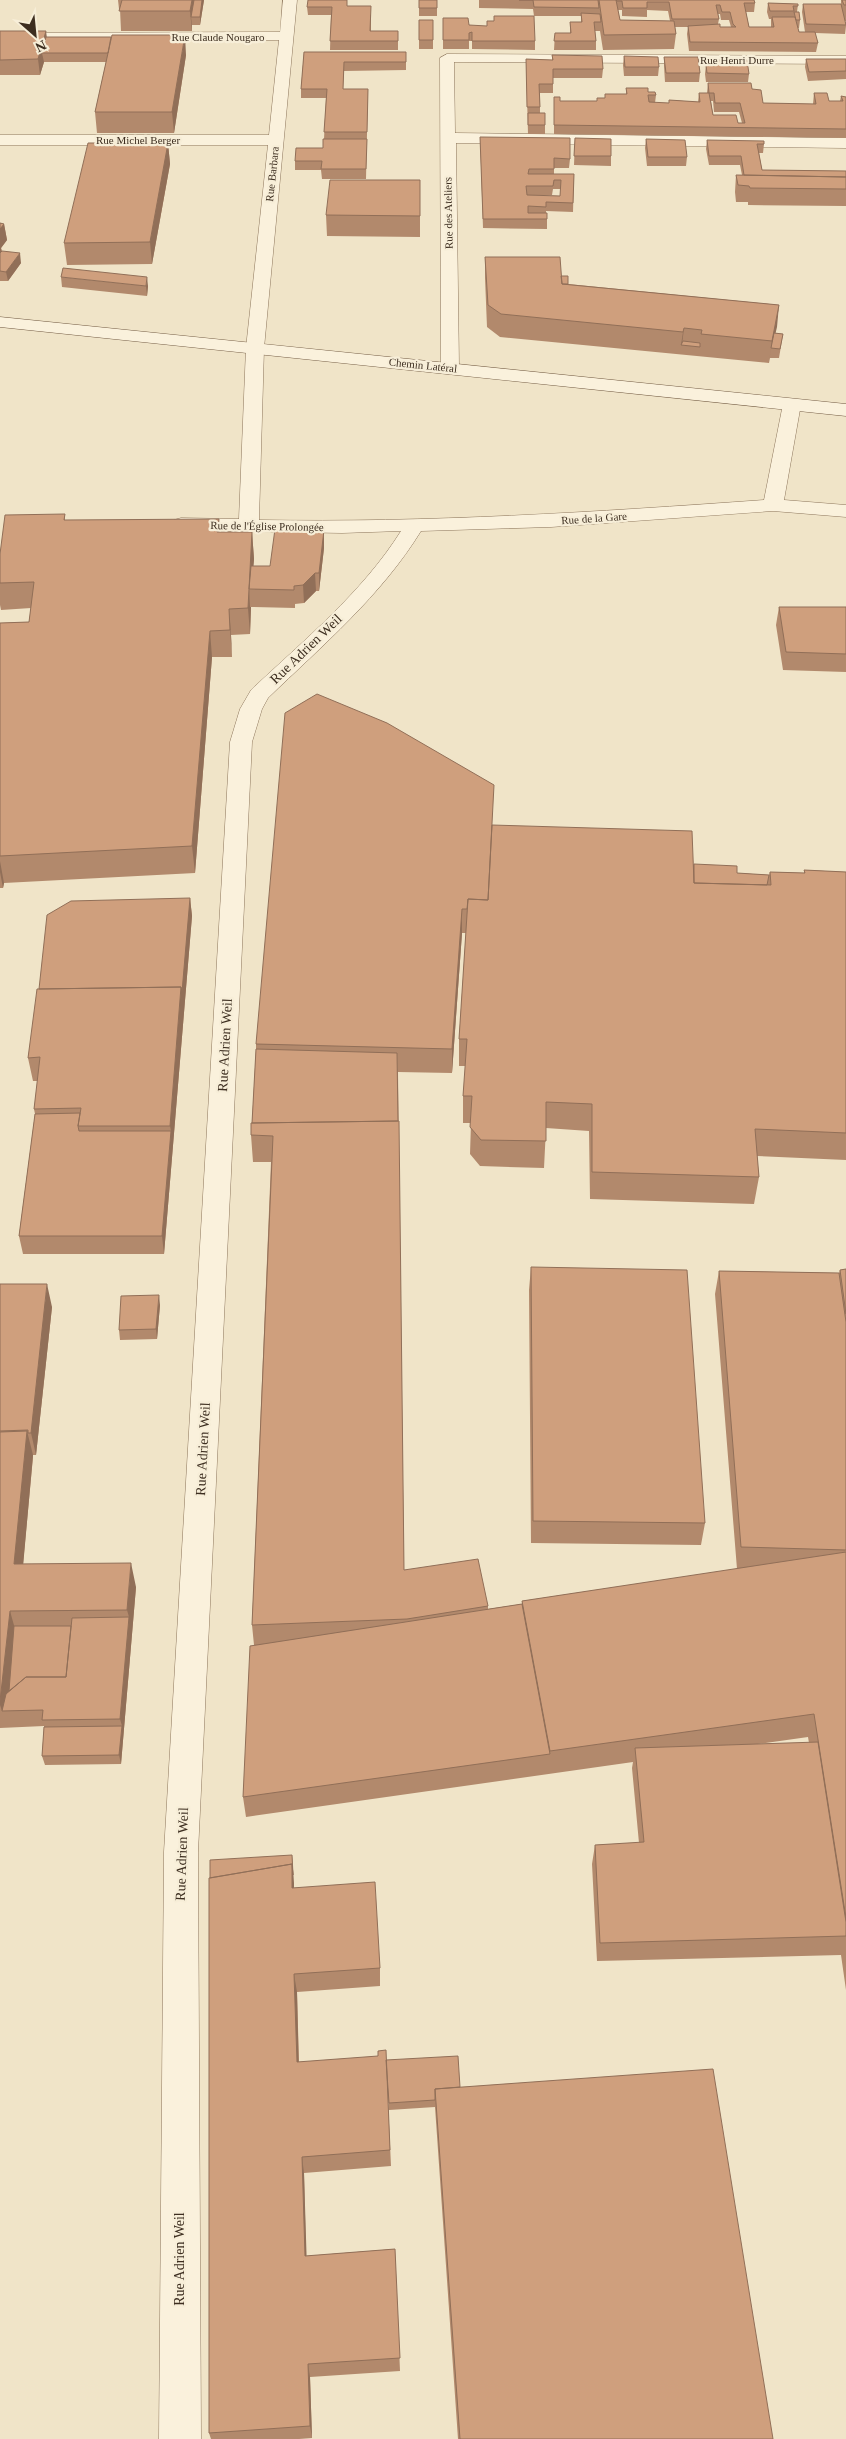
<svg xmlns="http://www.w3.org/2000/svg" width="846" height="2439" font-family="'Times New Roman',serif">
<rect width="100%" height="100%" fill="#f0e4c8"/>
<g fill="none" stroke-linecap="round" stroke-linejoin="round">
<!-- street casing -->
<g stroke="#8d765c" stroke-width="1">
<path id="street" d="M283,0H297L264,348L259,520C428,523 596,512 764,500L783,404L785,400H799L801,404L784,500L846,505V517L773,511L551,527L421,531C381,596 323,645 268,698L262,709L252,742L198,1852L201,2439H159L164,1852L230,742L240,709L251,690C304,640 362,593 401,531L342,533L181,530L174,528L171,524L174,520L181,518L239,519L246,348L268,145H0V135H269L279,40L0,41V33L280,32Z
M447,54L846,56V64L454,62L455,133L846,138V148L456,143L459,368L456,372H444L441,368L440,58Z"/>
</g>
<!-- secondary casing -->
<g stroke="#6f573f" stroke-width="1">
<path id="secondary" d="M0,317L846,404V416L0,327Z"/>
</g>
<!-- street -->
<use href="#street" fill="#faf1dc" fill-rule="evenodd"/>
<!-- secondary -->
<use href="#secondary" fill="#faf1dc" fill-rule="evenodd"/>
</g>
<!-- wall -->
<path fill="#b2896c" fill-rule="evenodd" d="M118,0H204L200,25H192V31H121L120,9H119Z
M419,0H437V16H419Z
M479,0H754L755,3L754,12H746L749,27H771V19H769L767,12L768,3L798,4L797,12L800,20L799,28H798L799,32H805L802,12L803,4H841V0H846V21H845L846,26L845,34L815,33L818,43L816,52L689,51L687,34L688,27H675L676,34L674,49L603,50L600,31H595L596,41V50H554L555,33H570V22H581V16H534L533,9L479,8ZM618,10H622V16L647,17V10L668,11L670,21L620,20ZM718,14H720L721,20H729L731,27H720L718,24L719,19Z
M347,6L371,15V31H398V50H330L331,15H308L307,7Z
M443,18L469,25L535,41V50L472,49V41H469V49H443Z
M419,20H433V49H419Z
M0,31H46V37L186,55L174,133H97L95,112L106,62H44L40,75H0Z
M304,52H406V70L344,71L343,89H368L366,179H322L321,170H295V161L323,148L324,139L326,98H301V89Z
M552,55L603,69L602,78H553V93H540V113L545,125V134H528L526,59L552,60Z
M624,56L659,67L658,76H624L623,65Z
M664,57L700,73L699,82H665L664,66Z
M806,59H846V79L808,81L805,67Z
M708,60L749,74L748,82H706L705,74L706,65H708Z
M708,83L752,89L763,103L813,104L814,93L829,101H840L841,96L846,97V138L554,134V97L560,101H597L605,98L626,94V88L648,92L656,95L655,103H669V100L698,102L699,93H707ZM711,101H713L714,112H739L742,123H738L713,115Z
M480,137L570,159L569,168H554V174H574L573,212L546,211V213H547V229L483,228ZM553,189H561L560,196L527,195H552Z
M575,138L611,156V166L574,165Z
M646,139L687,157L686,166H647L645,148Z
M707,140L764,144L763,153H759L762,170L846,171V206L748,205V202H736L735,192L736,175H742L740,165H709L706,149Z
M168,143L170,164L152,264L67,265L64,243Z
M420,180V237L327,236L326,215Z
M0,223L4,224L7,240L1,248L2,251L21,263L8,281H0Z
M485,257L561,276L568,284L779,305L775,333L783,334L779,358H770L769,363L500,337L487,327L485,278Z
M61,277L148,286L147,296L62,287Z
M65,514V520L220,532H252L254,559L253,566H270L324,530V548L319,591H316L304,603L295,604V608L251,607L250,634L231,635L232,657H212L195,873L4,883L3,888H0V623L29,622L31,608L1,610L0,605V554Z
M779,607H846V672L783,670L776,625Z
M492,825L737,873L769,875L770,872L804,873V870L846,872V1160L757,1156L759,1177L754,1204L590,1199L589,1131L546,1128L544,1168L480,1166L470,1154L471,1123H463V1096L466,1066H459V1039L466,933H462L452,1073L398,1072L404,1570L488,1606V1609L522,1604V1601L737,1569L715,1294L719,1271L839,1273L840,1270L846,1269V1990L841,1955L597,1961L592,1864L595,1845L639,1843L632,1768L633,1762L246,1817L243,1797L254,1645L252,1625L271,1162H253L251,1135L252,1123L256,1049V1044ZM808,1737L809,1743L758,1744Z
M190,898L192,916L164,1254H23L19,1236L35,1114L34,1109L38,1081H33L28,1058L39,989Z
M531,1267L705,1523L701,1545L531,1543L529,1290Z
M0,1284L52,1307L36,1455H33V1457L23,1564L136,1587L121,1764L45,1765L42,1756L44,1726L0,1728Z
M160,1305L157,1339L120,1340L119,1330Z
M294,1888L380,1968V1986L297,1992L299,2062L386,2060L460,2087L773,2439H458L435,2107L389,2110L387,2080L391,2166L304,2173L306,2256L395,2249L400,2371L310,2377L312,2438L299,2439H211L209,2433Z"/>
<!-- shaded-wall -->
<path fill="#916f58" d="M192,0H197L191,17L192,25V31L190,11Z
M202,0H204L200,25V17Z
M46,31L48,46L42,53L44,62L40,75L38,59Z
M185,35L186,55L174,133L172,112Z
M168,143L170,164L152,264L150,242Z
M4,224L7,240L1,248L3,260L0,264V229Z
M20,253L21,263L8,281L6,272Z
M147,277L148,286L147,296L146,286Z
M779,305L777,327L772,348H771L769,363L772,341Z
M684,328L682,345H681L683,332Z
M219,519L221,545L217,532Z
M324,530V548L319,591V573Z
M252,532L254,559L252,589H249L250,607H251L250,634L248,608Z
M315,573L316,591L304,603L303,585Z
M229,609L231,635L232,657L230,630Z
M210,631L212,657L195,873L192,846Z
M0,861L4,883L3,888L0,872Z
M190,898L192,916L164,1254L162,1236L171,1131L170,1126L181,987Z
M462,909V933L452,1073V1049Z
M47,1284L52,1307L36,1455L31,1433Z
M159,1295L160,1305L157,1339L156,1329Z
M27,1431L33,1455L21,1589L14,1564Z
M131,1563L136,1587L121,1764L119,1755L122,1726L120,1719L129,1617L127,1610Z
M10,1611L17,1636L10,1699L2,1711L0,1705V1701Z
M292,1855L294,1883V1907L292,1888Z
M294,1974L297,1992L299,2079L297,2062Z
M302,2157L304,2173L307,2270L305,2256Z
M308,2364L310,2377L312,2438L310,2426Z"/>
<!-- building -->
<path fill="#cf9f7d" stroke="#916f58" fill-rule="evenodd" d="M122,0H192L190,11H119Z
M194,0H202L200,17H191Z
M308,0H347V6H371L370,31H398V41H330L332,7H307Z
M419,0H437V8H419Z
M519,0H598L599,8L534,7L533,0Z
M599,0H616L620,20L674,21L676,34L604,35Z
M616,0H754L755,3H744L749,27H774L772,17H795L799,32H815L818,43L690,42L688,26L720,24V27H736L733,24L730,12H722L720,5H716L719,19H672L669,2H647V8H623L622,1H617Z
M842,0H846V5H844Z
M768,3L798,4V6H793L794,11H770Z
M803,4H841L846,25L806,24Z
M794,12H799L800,20H796Z
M581,13L600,14L601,22H594L596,41H554L555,33H571L570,22H582Z
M494,16H534L535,41H472V32L469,33V40H443V18H468L469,25L487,26V21H494Z
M419,20H433V40H419Z
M0,31H46L38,59L0,60Z
M112,35H185L172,112H95Z
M46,37H111L108,53H42Z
M304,52H406V62H344L343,89H368L367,132H324L327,89H301Z
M552,55L602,56L603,69H553V84H539L540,107H527L526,59L553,60Z
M624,56L658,57L659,67H625Z
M664,57H698L700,73H666Z
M806,59H846V71L809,72Z
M708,60H747L749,74L707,73L706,65H708Z
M708,83H751L752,89L761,90L763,103L816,104L814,93H827L829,101H843L841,96L846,97V129L554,125V97H560V101H597V98H605V94H627L626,88H648V92H655L656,95H648L649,102L669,103V100L700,102L699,93H709L713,115H736L738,123H745L740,103H715L714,93H709Z
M528,113H545V125H528Z
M480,137L570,138V159L554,158V169H529L528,174H574L573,203L546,202V207L528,206V213H547V219H483ZM554,180H561L560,196L527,195L526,186H553Z
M575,138L611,139V156H574Z
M323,139H367L366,169H321L322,161H295L296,148H323Z
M646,139L685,140L687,157H648Z
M707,140L764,141V144H757L762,170L846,171V177L744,175L741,156H709Z
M88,143H168L150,242L64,243Z
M736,175L846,177V189L750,188L749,186L738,185Z
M330,180H420V216L326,215Z
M0,223L4,224L0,229Z
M2,251L20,253L6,272L0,271V253Z
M485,257H560L562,284L779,305L772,341L701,334L702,330L684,328L683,332L501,314L488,305Z
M63,268L147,277L146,286L61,277Z
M561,276H568V284H562Z
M774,333L783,334L780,349L771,348Z
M683,341L700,343V347L681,345Z
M65,514L64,520L219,519L217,532H252L248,608L229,609L230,630L210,631L192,846L0,856V623L29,622L34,582L0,583V554L5,515Z
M275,529L324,530L319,573H315L303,585L294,586V590L249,589L251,566H270Z
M779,607H846V654L786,652Z
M317,694L387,723L494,785L488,900L468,899L467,909H462L452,1049L256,1044L285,713Z
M492,825L692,831L694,883L771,885L770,872L805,873L804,870L846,872V1133L755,1129L759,1177L592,1172V1104L546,1102V1141L481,1140L470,1127L472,1096H463L467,1039H459L468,899L488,900Z
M694,864L737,866V873L769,875L767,885L694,883Z
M190,898L182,992L181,987L39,989L47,915L71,901Z
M181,987L170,1126H78L81,1108L34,1109L40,1057L28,1058L37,989Z
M256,1049L397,1053L398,1121L252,1123Z
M80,1113L78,1126L79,1131H171L162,1236H19L35,1114Z
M399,1121L404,1570L478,1559L488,1606L407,1619L252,1625L273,1136L251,1135V1123Z
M531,1267L687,1270L705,1523L533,1521Z
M846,1269V1314L840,1270Z
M719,1271L839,1273L846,1322V1550L741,1547Z
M0,1284H47L31,1433H28V1430L0,1431Z
M159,1295L156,1329L119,1330L121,1296Z
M27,1431L14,1564L131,1563L127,1610L10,1611L0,1701V1432Z
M846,1552V1918L814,1714L550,1751L522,1601Z
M522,1604L550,1754L243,1797L250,1646Z
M129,1617L120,1719L42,1720L43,1710L2,1711L6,1694L26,1677H66L72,1618Z
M14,1626H71L66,1677H26L9,1691Z
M122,1726L119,1755L42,1756L44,1727Z
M818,1742L846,1922V1936L600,1943L595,1845L644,1842L635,1748Z
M292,1855L293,1875L292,1864L210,1878V1860Z
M292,1864V1888L375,1882L380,1968L294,1974L297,2062L378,2056V2051L386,2050L390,2150L302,2157L305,2256L395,2249L400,2358L308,2364L310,2426L209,2433V1878Z
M458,2056L460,2087L435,2089V2100L389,2103L386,2060Z
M713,2069L773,2439H460L435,2089Z"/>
<g text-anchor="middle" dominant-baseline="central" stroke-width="4.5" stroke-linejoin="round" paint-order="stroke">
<!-- far-street labels -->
<g font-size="11" fill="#3d2e20" stroke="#f7eed8">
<text x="218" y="37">Rue Claude Nougaro</text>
<text x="737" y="60">Rue Henri Durre</text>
<text x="138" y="140">Rue Michel Berger</text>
<text transform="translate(272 174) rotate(-84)">Rue Barbara</text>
<text transform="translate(448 213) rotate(-91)">Rue des Ateliers</text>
<text transform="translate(423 365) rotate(6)">Chemin Latéral</text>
<text transform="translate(594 518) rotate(-4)">Rue de la Gare</text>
<text transform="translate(267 526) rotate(1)">Rue de l'Église Prolongée</text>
</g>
<!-- street labels -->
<g font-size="14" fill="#3d2e20" stroke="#f7eed8">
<text transform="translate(306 649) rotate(-44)">Rue Adrien Weil</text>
<text transform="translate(225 1045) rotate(-87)">Rue Adrien Weil</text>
<text transform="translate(203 1449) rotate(-87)">Rue Adrien Weil</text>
<text transform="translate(182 1854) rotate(-88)">Rue Adrien Weil</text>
<text transform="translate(179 2259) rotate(-90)">Rue Adrien Weil</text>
</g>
</g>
<!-- north arrow -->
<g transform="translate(35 35) rotate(153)" stroke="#f7eed8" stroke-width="4" paint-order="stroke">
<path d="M0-4L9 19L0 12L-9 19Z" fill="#3d2e20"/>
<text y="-8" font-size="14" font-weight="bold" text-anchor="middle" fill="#3d2e20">N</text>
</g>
</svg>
